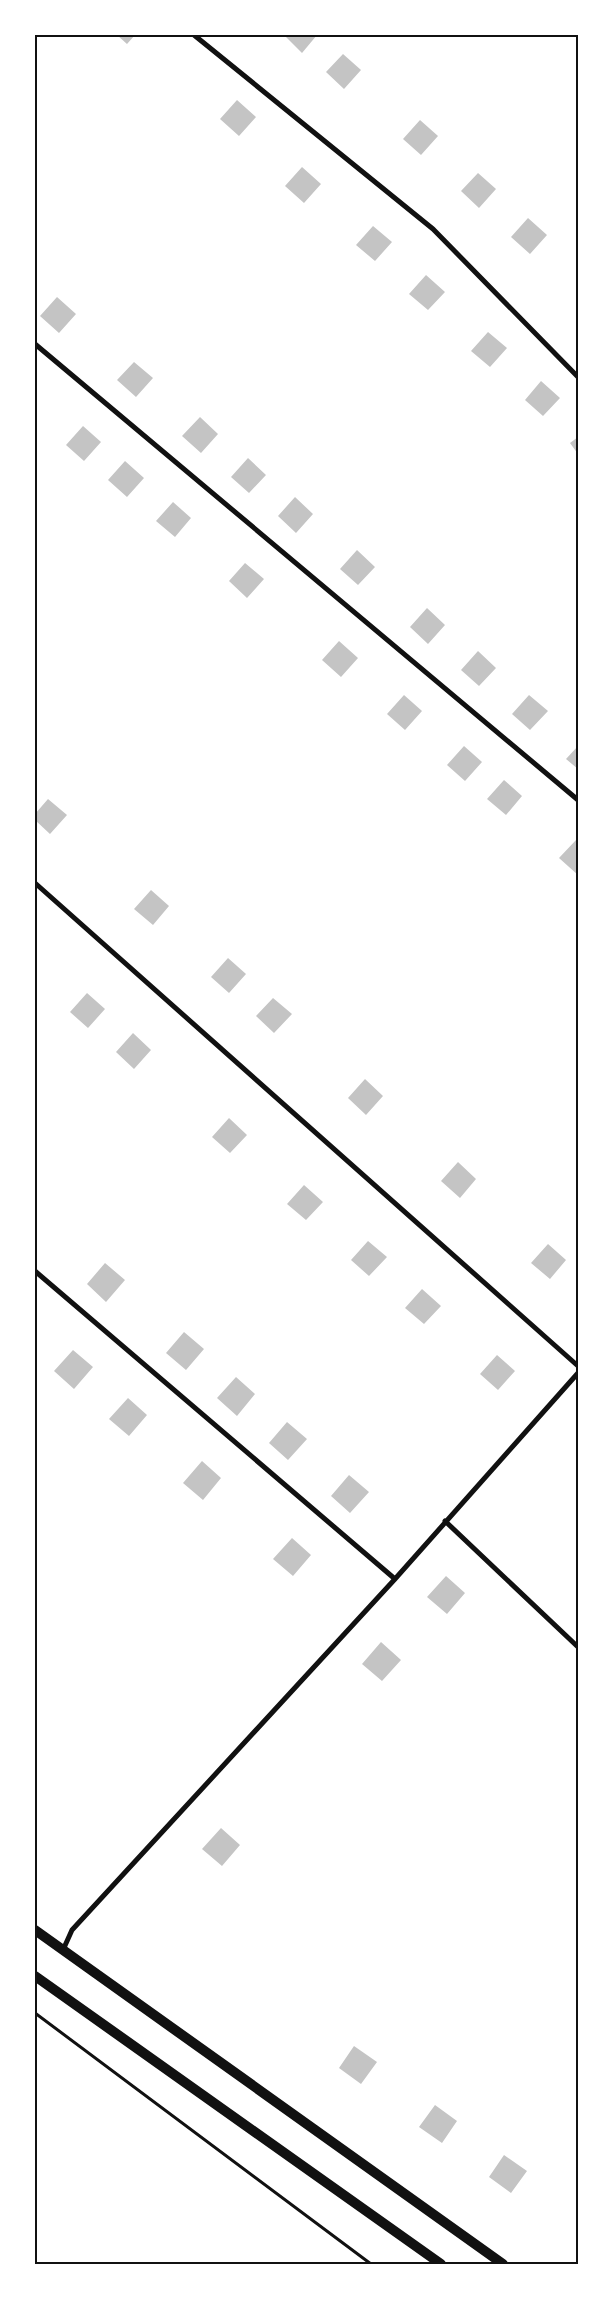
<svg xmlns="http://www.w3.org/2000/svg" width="613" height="2299" font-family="'Libre Baskerville',serif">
<rect width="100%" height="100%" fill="#fff"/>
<!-- building -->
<path fill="#c4c4c4" d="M117,35H135L127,44Z
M284,35H317L302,53Z
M343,54L361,70L344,89L326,72Z
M237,100L256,117L239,136L220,119Z
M420,120L438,136L421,155L403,139Z
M302,167L321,184L304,203L285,186Z
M478,173L496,189L479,208L461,191Z
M528,218L547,235L530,254L511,237Z
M373,226L392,242L375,261L356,245Z
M426,275L445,292L428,310L409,294Z
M57,297L76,314L59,333L40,316Z
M488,332L507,348L490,367L471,351Z
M134,362L153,378L136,397L117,380Z
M541,381L560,398L543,416L525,400Z
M200,417L218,434L201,453L182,436Z
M83,426L101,442L84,461L66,445Z
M578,437V454L570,443Z
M248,458L266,475L249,493L231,477Z
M125,461L144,478L127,497L108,480Z
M295,497L313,514L296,533L278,516Z
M173,502L191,518L175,537L156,521Z
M357,550L375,567L358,585L340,569Z
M245,563L264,579L247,598L229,581Z
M427,608L445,625L428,644L410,627Z
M339,641L358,658L341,677L322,660Z
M478,651L496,668L479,686L461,670Z
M404,695L422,711L405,730L387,714Z
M529,695L548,711L530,730L512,714Z
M464,746L482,762L465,781L447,765Z
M578,746V769L566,759Z
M504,780L522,796L506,815L487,799Z
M48,799L67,815L50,834L35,820V814Z
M576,840L578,842V875L559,858Z
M151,890L169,906L153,925L134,909Z
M228,958L246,974L229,993L211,977Z
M87,993L105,1009L88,1028L70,1012Z
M273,998L292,1014L274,1033L256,1016Z
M133,1033L151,1050L134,1069L116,1052Z
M365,1079L383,1096L366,1115L348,1098Z
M229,1118L247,1135L230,1153L212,1137Z
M458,1162L476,1179L460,1198L441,1181Z
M304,1185L323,1202L306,1220L287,1204Z
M368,1241L387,1257L369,1276L351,1260Z
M548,1244L566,1260L550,1279L531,1263Z
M105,1263L125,1280L106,1302L87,1284Z
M422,1289L441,1306L424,1324L405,1308Z
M184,1332L204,1349L186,1370L166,1353Z
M73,1350L93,1367L74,1389L54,1371Z
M497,1355L515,1371L498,1390L480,1374Z
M236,1377L255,1394L237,1416L217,1398Z
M128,1398L147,1415L129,1436L109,1419Z
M287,1422L307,1439L288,1460L269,1443Z
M202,1461L221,1478L203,1500L183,1483Z
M349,1475L369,1492L350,1513L331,1496Z
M292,1538L311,1555L293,1576L273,1559Z
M446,1576L465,1593L447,1614L427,1597Z
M381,1642L401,1660L382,1681L362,1664Z
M221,1828L240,1845L222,1866L202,1849Z
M354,2046L377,2062L361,2084L339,2068Z
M435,2105L457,2121L442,2143L419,2127Z
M504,2155L527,2171L511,2193L489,2177Z"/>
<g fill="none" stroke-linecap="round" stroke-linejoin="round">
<!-- path -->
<path stroke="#111" stroke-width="3" d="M35,2013L371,2264"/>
<!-- minor -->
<path stroke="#111" stroke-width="5" d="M194,35L433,229L578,377
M35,344L578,800
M35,883L578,1366
M35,1271L395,1579
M445,1521L578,1647
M63,1950L72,1930L395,1579L578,1373"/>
<!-- secondary -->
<path stroke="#111" stroke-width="10" d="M35,1930L503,2264
M35,1976L441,2264"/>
</g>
<!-- border -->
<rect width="613" height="2299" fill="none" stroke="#ffffff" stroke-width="72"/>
<rect x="36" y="36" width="541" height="2227" fill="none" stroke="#111" stroke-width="2"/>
</svg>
